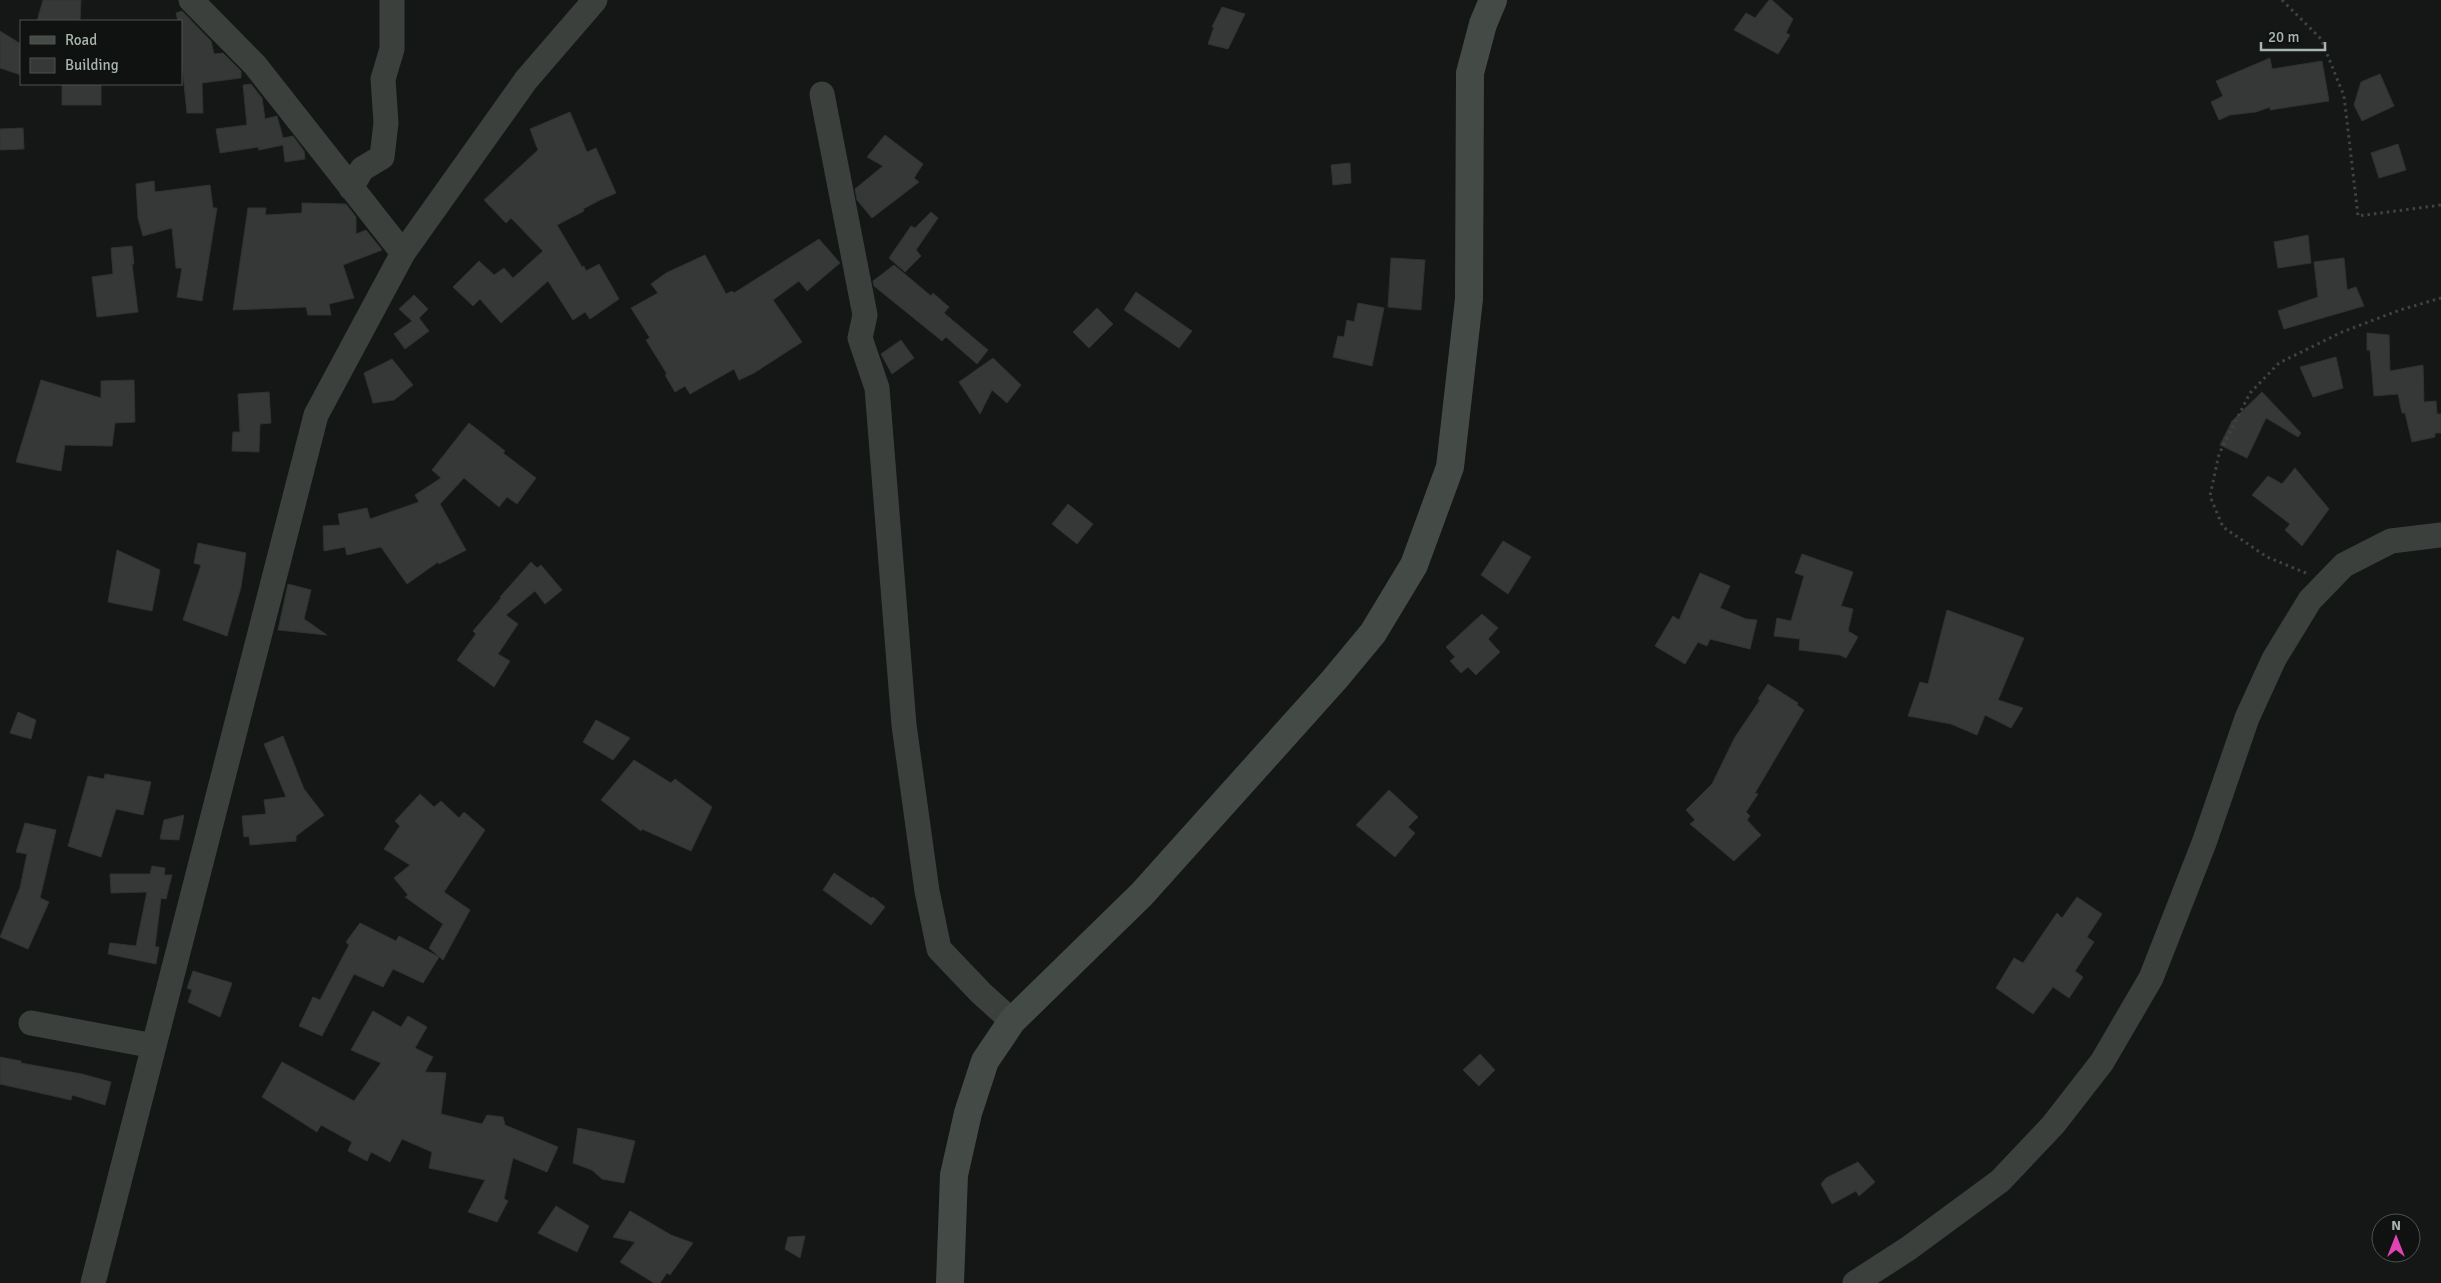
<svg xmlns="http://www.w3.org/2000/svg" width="2441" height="1283" font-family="Signika,sans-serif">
<rect width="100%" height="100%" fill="#151616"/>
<!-- building -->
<path fill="#353836" stroke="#2f3231" d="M43,0H81L80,21H37Z
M1769,0H1772L1793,19L1786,33L1790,35L1778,54L1734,30L1746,13L1755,18Z
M1222,7L1245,14L1228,49L1208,44L1214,27H1212Z
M182,11L211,41L214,54L223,53L241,71V78L202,83L203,113H187L181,55V21H178L176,13Z
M0,31L21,44V75L0,68Z
M2270,58L2272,69L2322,61L2329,101L2270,110V107L2256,112L2230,115L2219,120L2211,102L2223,96L2216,81Z
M2380,74L2394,106L2362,121L2354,105L2361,82Z
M62,84H101V105H62Z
M251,84L262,98L265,119L277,116L283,138L293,136L304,151L305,159L285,162L283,145L259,150L258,147L220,153L216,129L247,125L243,85Z
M570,112L587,152L596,148L616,193L600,200L583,209L584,211L557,225L582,267L584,266L586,271L599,264L619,299L590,319L585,312L573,320L548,281L501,323L480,299L473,306L453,287L479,261L494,275L504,268L513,278L543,251L511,218L506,223L484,200L538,150L530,129Z
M23,128L24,149L0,150V129Z
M885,135L923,164L914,178L919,182L872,218L857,200L855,189L883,166L867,157Z
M2398,144L2406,170L2379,178L2371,153Z
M1350,163L1351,183L1333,185L1331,165Z
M154,181L155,192L210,185L213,208H217L202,301L177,297L182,268H176L172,228L143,236L138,218L136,184Z
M302,203L346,204L356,217V234L366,230L382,250L343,265L354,298L329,304L331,315H308L306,307L233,310L248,208H266L265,215L302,213Z
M931,212L938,218L916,250L921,256L905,272L889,258L911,226L915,228Z
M2308,235L2311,263L2278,268L2274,242Z
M819,239L840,263L807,291L799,281L773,300L802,342L754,373L739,380L734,369L690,394L685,386L675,392L665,375L667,374L646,340L650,338L631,308L658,293L651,284L666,273L705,255L726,294L732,291L734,293Z
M132,246L134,264H132L138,312L97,317L92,277L113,274L111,248Z
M1391,258L1425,260L1421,310L1388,307Z
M2344,258L2347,290L2356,287L2364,306L2284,329L2278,311L2318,297L2314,262Z
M894,265L931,296L933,293L949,307L944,313L988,350L977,364L946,337L942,341L874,286L873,281Z
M1136,292L1192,331L1179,348L1124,310Z
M414,295L428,309L419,318L429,331L405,349L394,334L412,321L399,309Z
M1358,303L1384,308L1372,366L1333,357L1338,336L1344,337L1347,320L1354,322Z
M1097,308L1113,324L1089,348L1073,332Z
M2367,333L2389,335L2390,371L2423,365L2424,402L2436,401L2437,414H2441V433H2435V437L2412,442L2405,413H2402L2398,394L2374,396L2370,350H2367Z
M901,340L914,358L892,374L881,354Z
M2336,357L2343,388L2313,397L2300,367Z
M993,358L1021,385L1007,403L992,390L980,414L959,382Z
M392,359L413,385L394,400L373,403L364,373Z
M41,380L101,398V381L134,380L135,422L115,423L112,446L65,445L61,471L16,462Z
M269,392L271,423L260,424L259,452L232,451L233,432H240L238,394Z
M2262,392L2301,433L2298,437L2266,418L2247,458L2220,445L2232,421Z
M469,423L505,451L503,453L536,478L517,504L507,497L499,507L464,478L440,504L466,550L439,564L438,562L407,584L381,547L347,555L345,547L324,551L323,526L340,525L338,514L367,508L370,519L419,502L415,495L441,478L432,470Z
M2295,468L2329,509L2302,546L2285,530L2290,524L2252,495L2268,476L2282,484Z
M1068,504L1093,524L1077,544L1052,524Z
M1503,541L1531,557L1508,594L1481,575Z
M198,543L246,553L241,587L227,636L183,620L201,565L194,563Z
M117,550L160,570L152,611L108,602Z
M1802,554L1853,572L1841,606L1853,609L1848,631L1858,637L1846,658L1840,655L1799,650L1800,639L1774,636L1777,618L1791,621L1804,576L1795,573Z
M531,562L537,568L541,565L562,590L545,604L535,591L506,615L518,624L498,654L510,661L494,687L457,660L476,634L473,631L501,598L500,597Z
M1700,573L1730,586L1720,608L1746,619L1757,620L1750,649L1710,639L1707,646L1698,642L1685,664L1655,646L1673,616L1679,620Z
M288,584L311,590L304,619L327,635L278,630Z
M1947,610L2024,638L1998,700L2023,708L2011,728L1985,715L1977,735L1951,724L1908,716L1920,682L1928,684Z
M1482,614L1498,628L1488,639L1500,652L1476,675L1468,667L1461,673L1450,661L1455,657L1446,647Z
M1768,684L1798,703L1797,705L1804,710L1755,793L1758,794L1746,812L1750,816L1747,820L1761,835L1734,861L1690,824L1695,820L1686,810L1712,784L1735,737L1760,700L1758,699Z
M18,712L36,720L31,739L10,733Z
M596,720L630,738L613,760L583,742Z
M283,736L304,789L324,815L296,836V841L250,845L249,836L244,837L242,816L266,814L264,800L286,797L264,744Z
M634,760L671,783L675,779L712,807L691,851L642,829L641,831L601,800Z
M105,774L151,782L143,815L116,809L101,857L68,846L88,776L104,779Z
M1389,790L1418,817L1408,827L1415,833L1395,857L1356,825Z
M420,794L434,807L441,801L459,818L464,812L485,830L444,892L470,910L443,960L429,948L443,924L405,897L408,895L394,878L410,865L384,849L400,826L395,821Z
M184,815L179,840L160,839L164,820Z
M25,823L56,830L40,898L49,902L28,949L0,937L20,888L27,854L16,852Z
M152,866L165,868L164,875H172L166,899L161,898L155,947H159L156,964L108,954L110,943L136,946L147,892L111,893L110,874H150Z
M834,873L871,898L873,897L885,907L871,925L823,890Z
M2077,897L2102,914L2087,937L2094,942L2075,971L2083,977L2069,998L2053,987L2033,1014L1996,988L2014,958L2023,963L2057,913L2062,918Z
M360,923L396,941L399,936L439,957L423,983L393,969L383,987L354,974L322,1036L299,1026L313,997L320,1000L349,945L346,942Z
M193,971L232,983L220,1017L188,1002L192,990L187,988Z
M373,1011L401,1027L408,1016L427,1027L415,1048L433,1057L425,1072L446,1073L441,1114L482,1124L487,1115L503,1117L505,1125L558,1147L547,1172L513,1158L504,1199L508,1201L497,1222L468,1212L485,1180L429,1168L432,1152L402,1139L390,1162L371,1152L367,1161L348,1151L352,1142L321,1125L317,1132L262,1097L282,1062L354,1101L381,1063L351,1050Z
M1480,1054L1495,1070L1479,1086L1463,1070Z
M0,1057L21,1061V1063L82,1074L111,1082L105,1105L72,1095L71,1100L0,1084Z
M578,1128L635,1141L624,1183L602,1179L592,1170L573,1163Z
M1858,1162L1875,1182L1859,1196L1856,1191L1832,1204L1821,1184L1826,1178Z
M556,1206L589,1226L577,1252L538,1233Z
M630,1211L671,1235L693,1243L670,1275L667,1273L660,1283H654L620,1262L635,1242L613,1237Z
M805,1236L800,1258L785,1249L788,1237Z"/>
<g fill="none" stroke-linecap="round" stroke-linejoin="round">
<!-- path -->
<path stroke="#3e4440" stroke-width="3" stroke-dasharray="2.5 4" stroke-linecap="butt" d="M2282,0L2321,39L2344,96L2358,216L2441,205
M2306,573L2267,557L2223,527L2210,496L2219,454L2250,393L2279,363L2342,332L2400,310L2441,298"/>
<!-- minor -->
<path stroke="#3b403d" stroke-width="25" d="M191,0L255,65L403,253
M822,94L865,315L860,338L877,388L904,725L927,891L939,949L981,993L1012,1021
M351,188L362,169L382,157L386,123L383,79L392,49V0
M31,1023L154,1046
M93,1283L316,415L403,253L526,80L595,0
M1855,1283L1909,1248L2000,1181L2053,1125L2102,1062L2151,978L2204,843L2247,718L2274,659L2310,600L2344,565L2391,541L2441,535"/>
<!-- secondary -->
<path stroke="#444b47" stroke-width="28" d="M950,1283L954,1175L968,1113L985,1061L1012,1021L1142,894L1334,680L1373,633L1414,565L1450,467L1469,299L1470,73L1483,24L1493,0"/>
</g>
<!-- legend -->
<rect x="20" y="20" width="162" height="65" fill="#101111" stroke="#4d534f"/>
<rect x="30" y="36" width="25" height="8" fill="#444b47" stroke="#4d534f"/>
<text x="65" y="45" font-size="15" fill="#a8b5ac">Road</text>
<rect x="30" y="58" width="25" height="15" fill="#353836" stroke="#4d534f"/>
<text x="65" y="70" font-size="15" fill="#a8b5ac">Building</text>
<!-- north arrow -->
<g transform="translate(2396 1238)"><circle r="24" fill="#101111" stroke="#4d534f"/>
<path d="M0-4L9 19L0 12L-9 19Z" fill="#e142b4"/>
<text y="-8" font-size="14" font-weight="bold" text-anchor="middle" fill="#a8b5ac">N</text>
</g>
<!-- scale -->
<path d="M2261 42v8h64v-8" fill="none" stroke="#a8b5ac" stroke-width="2.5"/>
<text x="2268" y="42" font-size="15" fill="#a8b5ac" stroke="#101111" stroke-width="4" paint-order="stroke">20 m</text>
</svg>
